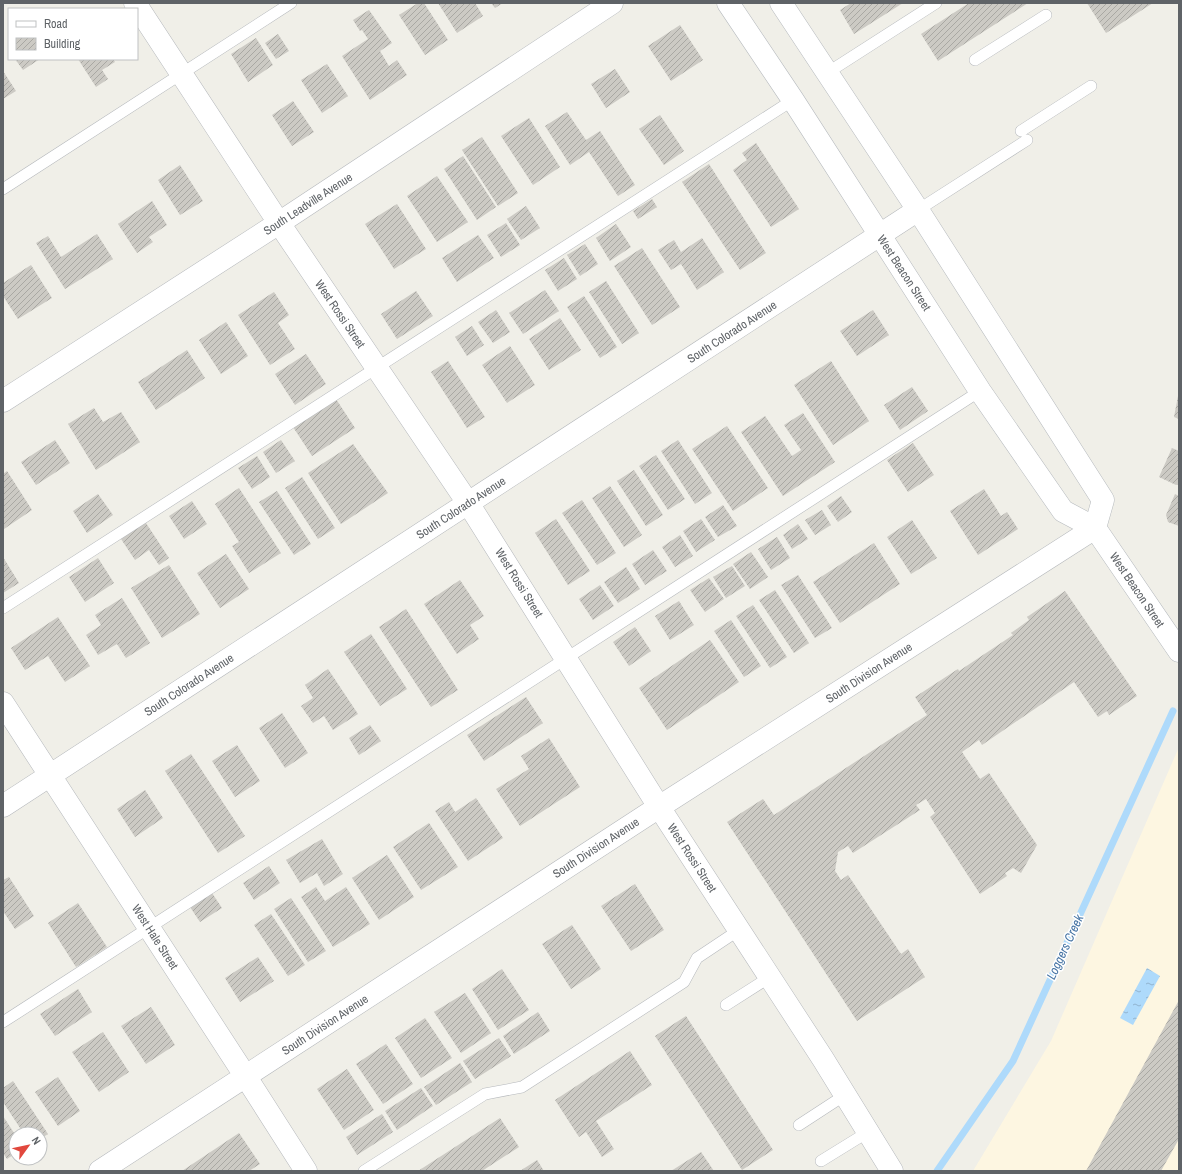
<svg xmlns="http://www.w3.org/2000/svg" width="1182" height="1174" font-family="'Archivo Narrow',sans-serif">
<defs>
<pattern id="water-ripples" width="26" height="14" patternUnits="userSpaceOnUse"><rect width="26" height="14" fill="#aedafb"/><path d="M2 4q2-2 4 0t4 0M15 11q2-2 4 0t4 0" fill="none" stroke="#91b4cf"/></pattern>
<pattern id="building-hatch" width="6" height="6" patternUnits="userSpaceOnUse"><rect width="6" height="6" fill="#cccac4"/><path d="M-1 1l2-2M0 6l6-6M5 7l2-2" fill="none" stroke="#a9a8a3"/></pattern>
</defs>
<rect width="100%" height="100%" fill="#f0efe8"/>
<!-- commercial -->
<path fill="#fdf6e1" d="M1179,747V1171H973L1051,1041Z"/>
<!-- water -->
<path fill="url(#water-ripples)" d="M1147,968L1160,976L1133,1025L1120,1018Z"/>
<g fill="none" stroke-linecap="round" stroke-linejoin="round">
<!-- stream -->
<path stroke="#aedafb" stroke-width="7" d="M937,1171L1013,1061L1173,711"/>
</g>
<!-- building -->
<path fill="url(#building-hatch)" d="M418,3H424L448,40L425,55L399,15Z
M438,3H475L483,16L457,33Z
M491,3H503L495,8Z
M851,3H903L854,34L840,10Z
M969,3H1028L938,61L921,34Z
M1087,3H1153L1106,33Z
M369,10L392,43L380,51L389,66L397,60L407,75L370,100L342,56L368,39L362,30L360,31L353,20Z
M680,25L703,60L671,81L648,46Z
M278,34L289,51L276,59L265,43Z
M256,38L273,65L248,82L231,54Z
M15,59H40L23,70Z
M78,59H113L115,62L102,70L108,79L96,87Z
M327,64L348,96L322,113L301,80Z
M615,69L630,92L606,108L591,84Z
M3,71L16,91L3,99Z
M293,101L314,132L292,146L272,115Z
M567,112L586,140L600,131L635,185L618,196L589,152L570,165L545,126Z
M660,115L684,151L664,165L639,129Z
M529,118L560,167L533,185L501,136Z
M482,137L518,193L498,206L462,150Z
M756,143L799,209L771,227L733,170L747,160L742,153Z
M463,156L496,207L477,220L444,169Z
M709,164L766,253L740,270L682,182Z
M180,165L203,201L180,215L158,180Z
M437,176L468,222L437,242L407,196Z
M652,199L657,207L638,219L633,211Z
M152,201L167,225L149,237L153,242L137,253L118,224Z
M397,204L426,249L394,269L365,224Z
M526,206L540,228L521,240L507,219Z
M506,223L520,245L501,257L487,235Z
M616,224L631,247L610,261L596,238Z
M97,234L113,259L65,289L36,243L48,236L61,257Z
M478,235L494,258L457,282L442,258Z
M702,238L724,272L697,290L681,264L671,270L658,250L674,240L681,252Z
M585,244L598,264L580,276L567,255Z
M642,248L680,307L652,325L614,266Z
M564,258L577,279L558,291L545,270Z
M31,265L52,298L18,319L3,296V283Z
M606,281L639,333L622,344L589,292Z
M545,290L559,311L523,334L509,313Z
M416,291L433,316L397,339L381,314Z
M274,292L289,315L278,323L295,349L270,365L238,315Z
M584,296L617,347L600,358L567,307Z
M496,310L510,332L493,343L478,322Z
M873,310L889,335L857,356L840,331Z
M560,318L581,350L549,370L529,339Z
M226,322L248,356L221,374L199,340Z
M472,326L484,345L467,356L455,337Z
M510,346L535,385L507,403L482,365Z
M187,350L205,378L156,410L138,382Z
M306,354L326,384L295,405L275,374Z
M448,361L485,417L467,428L431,372Z
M831,361L869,421L833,445L794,385Z
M912,387L928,411L900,430L884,405Z
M1178,396H1179V419L1174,417Z
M336,399L355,428L312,456L293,427Z
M94,408L103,422L121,412L140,442L96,470L68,424Z
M803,413L835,462L783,496L741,432L765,416L792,456L801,450L784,425Z
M727,426L768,488L733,511L692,449Z
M55,440L70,463L36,485L21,462Z
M281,440L295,461L276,473L263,452Z
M678,440L712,493L695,504L661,451Z
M913,443L934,475L908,492L887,460Z
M353,444L388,493L341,524L308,473Z
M1172,448L1179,451V484L1176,485L1159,477Z
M656,455L685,499L668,510L639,466Z
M257,456L270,477L252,489L238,468Z
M634,470L663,515L646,526L617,481Z
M7,471L32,510L4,529L3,474Z
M302,477L335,528L318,539L285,488Z
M610,486L642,535L624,547L592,498Z
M239,488L281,553L249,573L232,546L239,542L215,504Z
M984,489L1001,516L1007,512L1018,529L978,555L950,511Z
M277,491L311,544L294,555L259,502Z
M98,494L113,515L87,533L73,511Z
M1175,494L1179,496V526L1168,522L1166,515Z
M841,496L852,512L838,522L827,506Z
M582,500L616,553L597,565L562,513Z
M192,501L207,524L184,539L169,516Z
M723,505L737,526L718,537L705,517Z
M822,510L831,525L815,535L805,520Z
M556,519L590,571L568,585L535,533Z
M701,519L715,540L696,552L683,531Z
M144,520L169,558L159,565L149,550L135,560L119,536Z
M912,520L937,558L911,574L887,537Z
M798,524L808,539L792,549L783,535Z
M680,535L693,556L675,567L662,547Z
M777,537L790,558L771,570L758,549Z
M874,543L900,584L840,623L813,582Z
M653,550L667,571L645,585L632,564Z
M751,552L768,577L750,589L733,564Z
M226,554L249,589L220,608L197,573Z
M3,557L19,583L3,593Z
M98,558L114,583L85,602L69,577Z
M169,565L200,614L162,638L131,588Z
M732,566L745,586L726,598L713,577Z
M626,567L640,589L618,603L604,582Z
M798,575L832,628L815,638L781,585Z
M709,578L724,599L705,612L690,590Z
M460,580L484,616L470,625L479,639L457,654L424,604Z
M600,585L614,606L593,620L579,599Z
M775,590L809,643L794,653L759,600Z
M1065,591L1137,696L1109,715L1107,711L1098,717L1074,682L982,745L979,740L962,752L980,779L989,773L1037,845L1021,873L1013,868L1005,873L1007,876L980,894L930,817L935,813L926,799L916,805L920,810L853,853L848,846L838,852L835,871L841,880L848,875L901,954L908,949L925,977L857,1021L727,822L763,799L774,815L927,715L915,697L958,669L959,671L1013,635L1011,633L1029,620L1027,617Z
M122,598L150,643L126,658L117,644L98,655L86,635L101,625L95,615Z
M679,601L694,625L670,640L655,616Z
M753,605L787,657L770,668L736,616Z
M406,609L458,690L431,707L379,627Z
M58,617L90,666L65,682L48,656L25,670L11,648Z
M731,620L761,666L744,677L714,631Z
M635,627L651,651L629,666L613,642Z
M371,634L407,689L380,706L344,652Z
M710,640L739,682L667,730L639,688Z
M328,669L358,714L333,730L324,716L313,723L301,706L313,698L305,685Z
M526,697L543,723L484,761L467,735Z
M282,713L308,753L285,768L259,728Z
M370,725L381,741L359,755L349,738Z
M549,738L580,787L520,826L496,789L529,769L521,756Z
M237,745L260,781L235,797L212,761Z
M191,754L245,836L218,853L165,771Z
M145,790L163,818L135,837L117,809Z
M476,798L503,838L468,861L435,811L449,802L455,812Z
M429,823L458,867L421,890L393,847Z
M322,839L343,874L324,886L317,873L300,883L286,860Z
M387,855L414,897L379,920L352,878Z
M269,866L280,883L254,900L243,883Z
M9,877L34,916L15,929L3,911V880Z
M635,884L664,930L631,951L601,906Z
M316,887L325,901L346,887L370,924L333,947L301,897Z
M212,893L222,908L200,922L190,907Z
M291,898L326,951L308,962L274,909Z
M78,903L107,947L76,967L48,923Z
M271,914L305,965L288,976L254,925Z
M572,925L601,969L571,989L542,944Z
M258,957L274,981L240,1002L225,978Z
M502,969L529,1010L498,1030L472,989Z
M78,989L92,1012L55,1036L40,1014Z
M465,993L491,1033L461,1053L434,1012Z
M1179,1000V1139L1161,1171H1086Z
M151,1007L175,1045L146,1064L121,1026Z
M538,1012L550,1031L514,1054L503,1036Z
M686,1016L773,1150L742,1170L655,1036Z
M425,1018L452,1058L421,1078L395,1038Z
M103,1032L129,1072L99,1092L72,1052Z
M499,1038L511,1056L475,1079L463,1061Z
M386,1044L413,1084L383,1104L356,1064Z
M630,1051L652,1085L596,1121L614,1149L602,1157L586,1132L579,1137L555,1100Z
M460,1063L472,1082L436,1105L424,1087Z
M347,1069L374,1110L344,1130L317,1089Z
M58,1077L80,1111L58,1126L35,1092Z
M13,1081L48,1134L40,1139V1134H24L3,1102V1088Z
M421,1088L433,1106L397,1130L385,1111Z
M382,1114L393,1132L357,1155L346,1137Z
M3,1116L16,1136V1153L7,1159L3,1153Z
M500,1118L519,1147L482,1171H418Z
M239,1133L260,1164L249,1171H182Z
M701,1152L714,1171H671Z
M537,1160L544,1171H520Z"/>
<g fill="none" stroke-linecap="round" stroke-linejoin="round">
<!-- lane casing -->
<g stroke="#b5b8bc" stroke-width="12">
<path id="lane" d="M975,60L1046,15
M827,73L936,3
M1021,131L1091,86
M3,189L291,3
M918,210L1027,140
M3,608L793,100
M726,1005L770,977
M3,1022L980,391
M799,1125L845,1095
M821,1161L868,1132
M364,1171L485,1094L522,1087L684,982L697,958L739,930"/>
</g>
<!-- street casing -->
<g stroke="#b5b8bc" stroke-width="23">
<path id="street" d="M135,3L279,223L468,503L659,807L823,1059L892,1171
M3,401L279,223L612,3
M3,703L246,1077L306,1171
M3,806L918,210
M100,1171L659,807L1095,528"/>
</g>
<!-- secondary casing -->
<g stroke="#b6babe" stroke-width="23">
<path id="secondary" d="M728,3L793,100L980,391L1063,511L1095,528L1179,651
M781,3L918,210L1103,500L1095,528"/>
</g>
<!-- lane -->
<use href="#lane" stroke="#fff" stroke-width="11"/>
<!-- street -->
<use href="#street" stroke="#fff" stroke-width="22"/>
<!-- secondary -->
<use href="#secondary" stroke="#fff" stroke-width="22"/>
</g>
<g text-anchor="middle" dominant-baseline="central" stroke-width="3" stroke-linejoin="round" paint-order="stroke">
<!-- street labels -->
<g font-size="12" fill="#5f6367" stroke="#fff">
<text transform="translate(308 204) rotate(-33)">South Leadville Avenue</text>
<text transform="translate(904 273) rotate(57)">West Beacon Street</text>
<text transform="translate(340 314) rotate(56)">West Rossi Street</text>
<text transform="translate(732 332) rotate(-33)">South Colorado Avenue</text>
<text transform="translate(461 508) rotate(-33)">South Colorado Avenue</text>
<text transform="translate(519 583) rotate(58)">West Rossi Street</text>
<text transform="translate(1137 590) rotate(56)">West Beacon Street</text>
<text transform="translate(869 673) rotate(-33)">South Division Avenue</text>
<text transform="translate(189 685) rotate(-33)">South Colorado Avenue</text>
<text transform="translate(596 848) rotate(-33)">South Division Avenue</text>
<text transform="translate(692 858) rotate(57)">West Rossi Street</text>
<text transform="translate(155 937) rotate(57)">West Hale Street</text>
<text transform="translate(325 1025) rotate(-33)">South Division Avenue</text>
</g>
<!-- water labels -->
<g font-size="13" font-style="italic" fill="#4775a5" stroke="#fff">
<text transform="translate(1065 947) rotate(-65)">Loggers Creek</text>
</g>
</g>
<!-- border -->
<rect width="1182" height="1174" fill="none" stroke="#5f6367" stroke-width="8"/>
<!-- legend -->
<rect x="8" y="8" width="130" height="52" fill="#ffffff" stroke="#bfc1c2"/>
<rect x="16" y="21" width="20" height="6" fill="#ffffff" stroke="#bfc1c2"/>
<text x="44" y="28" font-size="12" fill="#5f6367">Road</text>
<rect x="16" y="38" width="20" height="12" fill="url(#building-hatch)" stroke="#bfc1c2"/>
<text x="44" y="48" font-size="12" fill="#5f6367">Building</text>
<!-- north arrow -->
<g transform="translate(28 1146) rotate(57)"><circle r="19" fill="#ffffff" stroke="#bfc1c2"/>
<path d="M0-3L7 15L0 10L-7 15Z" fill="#e1483d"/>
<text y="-6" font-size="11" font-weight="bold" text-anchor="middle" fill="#5f6367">N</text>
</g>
</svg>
